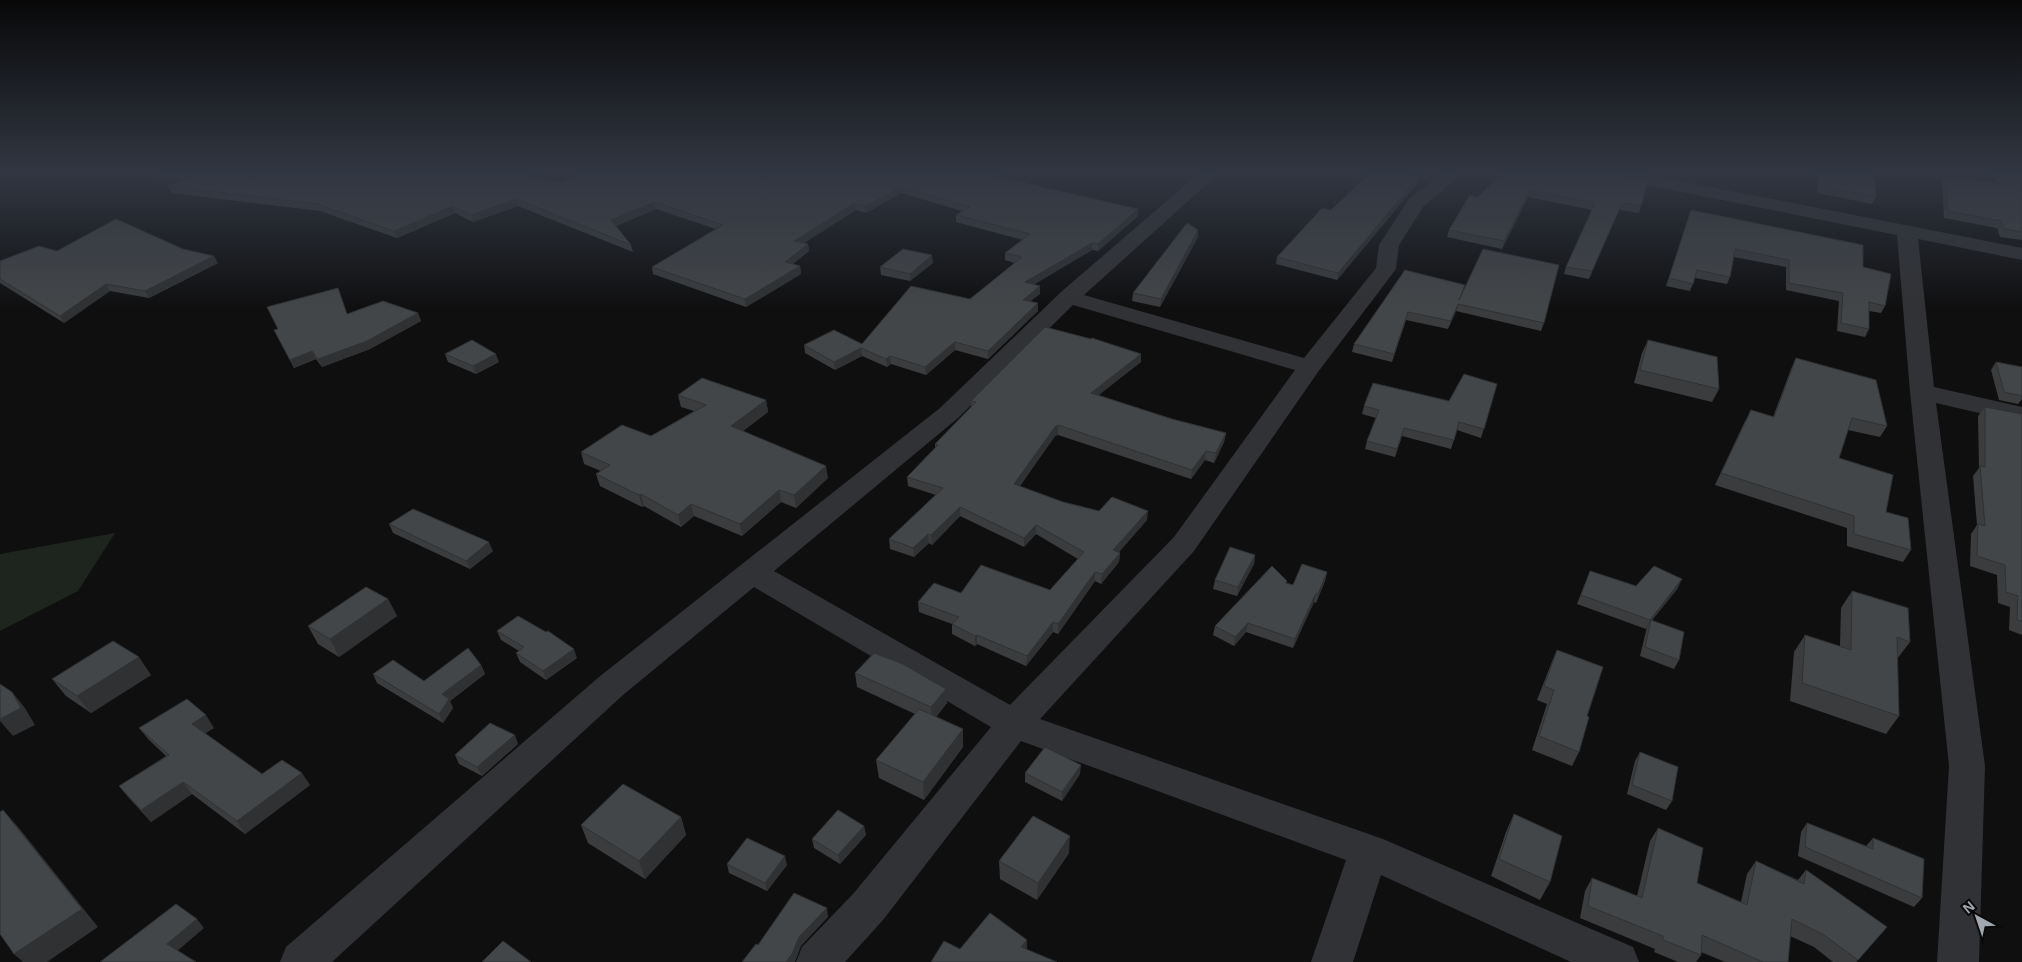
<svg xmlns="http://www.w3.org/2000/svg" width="2022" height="962" font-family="Arial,sans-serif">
<rect width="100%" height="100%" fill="#0f0f10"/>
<!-- green -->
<path fill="#1e241e" d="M115,533L78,591L0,631V554Z"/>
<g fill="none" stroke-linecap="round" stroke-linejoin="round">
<!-- street -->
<path fill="#313235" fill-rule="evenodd" d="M1198,174H1218L1084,295L1304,358L1376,268L1379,245L1409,199L1441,174H1461L1423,207L1399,245L1396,269L1318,372L1194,551L1040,719L1383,839L1633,947L1639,962H1571L1381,875L1353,962H1311L1346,860L1021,741L883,920L845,962H796L802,947L853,894L991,727L754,587L623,695L332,962H280L286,947L599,677L940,408L1061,292ZM1073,305L1295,370L1174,537L1010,705L774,571L958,418Z
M1608,174H1645L2022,248V260L1918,239L1934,387L2022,407V423L1936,403L1985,766L1979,962H1937L1949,766L1910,392L1897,235L1617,179L1611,178Z"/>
</g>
<!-- wall -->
<path fill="#3a3c3e" d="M157,174H524L560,183L1000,177L1138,216L1098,251L1092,250L1034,284L1040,286V294L1030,301L1038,311L988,359L955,350L926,375L891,364L887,367L862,356L835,370L805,353L804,345L862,344L970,299L1015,263L1005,260V253L1023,240L956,222V215L962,211L901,193L866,213L856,210L803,243L808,244L809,251L792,264L800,266L801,274L746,307L653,274L652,267L716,229L656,209L616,226L631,245L633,252L518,206L473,222L455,213L397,238L320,211L172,193L168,186L185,179H159Z
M1501,174L1641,206L1639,213L1619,210L1589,279L1564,274L1566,267L1592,210L1528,197L1502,249L1447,237L1449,230L1478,197Z
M1818,174H1874L1876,197L1872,204L1817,193Z
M1994,174H2022V240L2000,237L1997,228L1944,218L1942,183L1945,176L1997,183Z
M1417,184L1337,280L1276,264L1277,257L1331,210Z
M1691,210L1863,267L1885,306L1881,313L1869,311V329L1865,337L1837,331L1839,301L1786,290V267L1734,257L1730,277L1727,284L1695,278L1690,291L1666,286Z
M1198,237L1160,307L1132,301L1133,293Z
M57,251L218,263L149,298L110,291L64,323L0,283V261Z
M933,263L910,281L881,275L880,267Z
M1405,270L1464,290L1544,323L1541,331L1456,311L1448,329L1406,320L1392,362L1352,352L1354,344Z
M338,288L347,314L418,313L421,321L370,349L322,367L316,359L294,368L274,330L278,329Z
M1648,340L1719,389L1712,402L1634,383L1642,353Z
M445,354L499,362L476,374L448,362Z
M1141,354V362L1098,395L1172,419L1226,433L1224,442L1214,463L1205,460L1191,479L1058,435L1055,436L1020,486L1063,502L1099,511L1147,520L1119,552L1120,553L1119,562L1101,584L1095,581L1058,634L1053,632L1026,666L977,644L975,646L952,634V624L919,612L918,602L961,593L1050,590L1078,559L1036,534L1024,547L960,516L932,545L929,543L914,557L890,549L889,539L936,495L908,486L907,477L935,448V444L971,408V401Z
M1796,358L1887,426L1880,437L1848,430L1839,458L1886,512L1911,550L1903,562L1847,546V528L1715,485L1745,421L1773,417L1791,369Z
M1996,362L2022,367V399L2018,404L1999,400L1991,370Z
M1497,384L1481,438L1457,430L1451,449L1402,436L1395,457L1365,449L1367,441L1376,418L1362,414L1364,406L1449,401Z
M678,395L766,400L768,412L743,431L828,478L796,508L781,502L742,536L694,516L681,527L644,506L642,507L600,486L596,474L601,471L584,464L581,452L651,436L694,411L681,407Z
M1985,407L2022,414V635L2009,630L2010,607L1998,603L1997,575L1970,566L1971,534L1977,525L1973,476L1979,468L1978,416Z
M389,524L493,551L470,569L393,533Z
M1255,555L1254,564L1237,596L1213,589L1215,580Z
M1590,571L1636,586L1678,588L1652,620L1679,660L1674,669L1640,656L1647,627L1646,629L1577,604Z
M1327,572L1325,581L1316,603L1314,602L1293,648L1246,632L1234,646L1213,635L1215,626L1287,581V583L1293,585Z
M1852,591L1910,642L1897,659L1899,716L1886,734L1790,701L1794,652L1805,635L1840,646L1841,608Z
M388,599L397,616L339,657L318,644L308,626Z
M497,631L577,658L546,680L520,662L516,653L519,651L501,640Z
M1557,650L1587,716L1579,752L1572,766L1532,750L1547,704L1537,700L1551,664Z
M481,665L485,674L450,701L453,708L443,723L377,683L373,674L424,681Z
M855,673L946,689L947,703L936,717L963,747L924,800L879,778L876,760L915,714L857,687Z
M151,675L91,713L66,696L52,679Z
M139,728H214L205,733L262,774L310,785L245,834L192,794L151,822L129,798L119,786L166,756L149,740Z
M518,744L482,776L459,764L455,755Z
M1640,752L1672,801L1666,810L1627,794L1635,761Z
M1025,773L1080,774L1062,801L1025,782Z
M1514,814L1550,882L1540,900L1491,876L1506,832Z
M681,817L686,835L645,879L588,843L581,825Z
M1807,823L1866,846L1873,838L1922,898L1914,907L1798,856L1801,832Z
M864,826L866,835L840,864L814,848L812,839Z
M1658,828L1697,883L1741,902L1747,874L1756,861L1798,880L1806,870L1887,927L1856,962H1833L1814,947L1790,936L1788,962H1725L1701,952V955L1696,962H1678L1654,952L1655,949L1580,918L1585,891L1592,878L1637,896L1650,841Z
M1069,853L1037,900L1000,879L999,861Z
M727,864L787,865L767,891L729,873Z"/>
<!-- shaded-wall -->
<path fill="#2f3132" d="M1418,177L1417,184L1337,280L1338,273Z
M901,187V193L866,213L865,206Z
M1530,190L1528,197L1502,249L1504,241Z
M516,199L518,206L473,222L471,215Z
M654,202L656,209L613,227L611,220Z
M855,203L856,210L795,249L794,241Z
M1622,203L1619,210L1589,279L1592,271Z
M453,206L455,213L397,238L394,231Z
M1138,209V216L1098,251V244Z
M1198,230V237L1160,307L1161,299Z
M1092,243V250L1025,290V282Z
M808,244L809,251L786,270L785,262Z
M932,255L933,263L910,281V274Z
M214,256L218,263L149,298L145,291Z
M800,266L801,274L746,307L745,299Z
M106,284L110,291L64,323L60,316Z
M1040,286V294L1023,307V300Z
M1038,303V311L988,359V351Z
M1458,304L1456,311L1448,329L1451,321Z
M1408,312L1406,320L1392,362L1394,354Z
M418,313L421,321L370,349L322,367L318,359Z
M955,342V350L926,375L925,367Z
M861,348L862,356L835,370L834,362Z
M312,351L316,359L294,368L290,360Z
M496,354L499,362L476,374L473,366Z
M1141,354V362L1090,402L1091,393Z
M890,356L891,364L887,367L886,359Z
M766,400L768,412L734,438L731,426Z
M1058,425V435L1055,436L1014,493V484L1055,427Z
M1404,428L1402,436L1395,457L1397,449Z
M1226,433L1224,442L1214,463L1216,453Z
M1206,451L1205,460L1191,479L1192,470Z
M826,466L828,478L796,508L794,495Z
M779,490L781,502L742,536L740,524Z
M641,494L644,506L642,507L639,495Z
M691,504L694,516L681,527L678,515Z
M960,507V516L932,545L931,535Z
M1148,511L1147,520L1112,560L1113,550Z
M1036,525V534L1024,547V538Z
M928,534L929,543L914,557L913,548Z
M489,542L493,551L470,569L466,561Z
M1120,553L1119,562L1101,584L1102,574Z
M1255,555L1254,564L1237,596L1238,587Z
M1095,572V581L1058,634V624Z
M1327,572L1325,581L1316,603L1318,594Z
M1682,579L1678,588L1650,623L1651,620L1646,629L1650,620Z
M1316,593L1314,602L1293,648L1295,639Z
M388,599L397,616L339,657L330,639Z
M1053,622V632L1026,666L1027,656Z
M1248,623L1246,632L1234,646L1235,637Z
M977,635V644L975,646V636Z
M574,649L577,658L546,680L543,671Z
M139,657L151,675L91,713L77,696Z
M481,665L485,674L450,701L453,708L443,723L439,714L442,694Z
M946,689L947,703L932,722L931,707Z
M12,692L25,708L35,725L13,736L0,721V719Z
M206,715L214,728L201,736L192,724Z
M963,729V747L924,800L923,782Z
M515,735L518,744L482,776L477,767Z
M1081,765L1080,774L1062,801V792Z
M302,773L310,785L245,834L237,821Z
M183,782L192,794L151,822L141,810Z
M3,810L19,828L98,927L47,962H23L14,954Z
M681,817L686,835L645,879L639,861Z
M864,826L866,835L840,864L838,855Z
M1070,836L1069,853L1037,900L1038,883Z
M785,856L787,865L767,891L765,883Z
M827,908L828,917L801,946L795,962H786L799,937Z
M197,919L204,928L175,953L167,944Z
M1027,940V955L1021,947Z"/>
<!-- building -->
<path fill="#434648" stroke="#2f3132" d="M198,174H524L560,183L581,174H999V177L1138,209L1098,244L1092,243L1025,282L1040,286L1023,300L1038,303L988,351L955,342L925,367L890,356L886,359L861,348L834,362L804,345L834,330L862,344L911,286L970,299L1022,257L1005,253L1030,234L956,215L970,207L901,187L865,206L855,203L794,241L808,244L785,262L800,266L745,299L652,267L723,225L654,202L611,220L631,245L516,199L471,215L453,206L394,231L317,204L168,186Z
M1369,174H1403L1418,177L1338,273L1277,257L1322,208L1331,210Z
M1501,174H1618L1648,180L1641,206L1622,203L1592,271L1566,267L1595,203L1530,190L1504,241L1449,230L1470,195L1478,197Z
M1821,174H1874L1876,197L1820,186Z
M2000,174H2022V232L2005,229L2001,221L1948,211L1945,176L2004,184Z
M1691,210L1863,245V267L1891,274L1885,306L1869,302V329L1841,323L1843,293L1789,283V260L1735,249L1730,277L1697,270L1693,284L1669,278Z
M116,219L183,249L214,256L145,291L106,284L60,316L0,279V261L39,246L57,251Z
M1187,223L1198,230L1161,299L1133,293Z
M903,249L932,255L910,274L880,267Z
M1483,249L1559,265L1544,323L1458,304L1451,321L1408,312L1394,354L1354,344L1405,270L1465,285L1459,300Z
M338,288L347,314L383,301L418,313L367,341L318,359L312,351L290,360L274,330L278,329L267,307Z
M1045,327L1091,339L1092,338L1141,354L1091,393L1172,419L1226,433L1216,453L1206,451L1192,470L1058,425L1055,427L1014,484L1063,502L1099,511L1112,497L1148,511L1113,550L1120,553L1102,574L1095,572L1058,624L1053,622L1027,656L977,635L975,636L952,624L959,617L918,602L934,583L961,593L981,565L1050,590L1084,552L1036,525L1024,538L960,507L931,535L928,534L913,548L889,539L943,488L907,477L938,445L935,444L976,402L971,401Z
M472,340L496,354L473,366L445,354Z
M1648,340L1717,357L1719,389L1640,370Z
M1796,358L1876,380L1887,426L1852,418L1839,458L1893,475L1886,512L1908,518L1911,550L1854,534V516L1721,473L1751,410L1774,417Z
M1996,362L2022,367V396L2004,392Z
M1464,374L1497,384L1484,429L1459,422L1454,440L1404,428L1397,449L1367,441L1379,410L1364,406L1373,383L1449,401Z
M702,378L766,400L731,426L826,466L794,495L779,490L740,524L691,504L678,515L641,494L639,495L596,474L610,465L581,452L622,425L651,436L706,405L678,395Z
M1985,407L2022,414V621L2017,620L2018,596L2006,592L2005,565L1977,556L1978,524L1985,526L1980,466L1985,467Z
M413,509L489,542L466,561L389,524Z
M1230,547L1255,555L1238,587L1215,580Z
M1302,564L1327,572L1318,594L1316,593L1295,639L1248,623L1235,637L1215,626L1272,566L1287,581L1286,583L1293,585Z
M1654,566L1682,579L1650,620L1581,595L1590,571L1636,586Z
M366,587L388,599L330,639L308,626Z
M1852,591L1908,608L1910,642L1897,637L1899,716L1802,683L1805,635L1851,650Z
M518,616L546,632L548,631L574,649L543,671L516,653L524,647L497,631Z
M1651,620L1684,632L1679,660L1645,647Z
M113,641L139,657L77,696L52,679Z
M468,648L481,665L442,694L449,699L439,714L373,674L393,660L424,681Z
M1557,650L1603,667L1587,716L1589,717L1579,752L1539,736L1554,690L1544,686Z
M874,653L903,664L946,689L931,707L855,673Z
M0,684L12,692L21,708L0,719Z
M187,699L206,715L192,724L262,774L282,760L302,773L237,821L183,782L141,810L119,786L169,755L139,728Z
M919,709L963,729L923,782L876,760Z
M490,723L515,735L477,767L455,755Z
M1045,747L1081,765L1062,792L1025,773Z
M1640,752L1678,767L1672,801L1632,785Z
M623,784L681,817L639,861L581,825Z
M3,810L82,909L14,954L0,934V812Z
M838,810L864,826L838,855L812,839Z
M1514,814L1562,836L1550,882L1499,859Z
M1033,816L1070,836L1038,883L999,861Z
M1807,823L1873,849V838L1924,859L1922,898L1805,847Z
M1658,828L1703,848L1697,883L1747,905L1756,861L1804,884L1806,870L1887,927L1858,960L1824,935L1792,919L1788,962H1763L1702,935L1701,955L1663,940V936L1588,906L1592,878L1642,898Z
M747,838L785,856L765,883L727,864Z
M794,893L827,908L799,937L792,954L786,962H742L756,944L758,945Z
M176,904L197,919L167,944L196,962H100Z
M990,913L1027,940L1021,947L1057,962H931L944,941L960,949Z
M503,941L531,962H482Z"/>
<!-- sky -->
<linearGradient id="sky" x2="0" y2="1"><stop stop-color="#080809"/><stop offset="0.56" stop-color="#313742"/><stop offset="1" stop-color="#313742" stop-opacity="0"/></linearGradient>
<rect width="2022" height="309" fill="url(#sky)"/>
<!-- north arrow -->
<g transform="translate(1977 917) rotate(320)" stroke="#0a0a0b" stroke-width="4" paint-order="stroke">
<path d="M0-4L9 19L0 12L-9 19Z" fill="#a2a8b0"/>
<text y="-8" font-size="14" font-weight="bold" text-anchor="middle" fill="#a2a8b0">N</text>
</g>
</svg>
